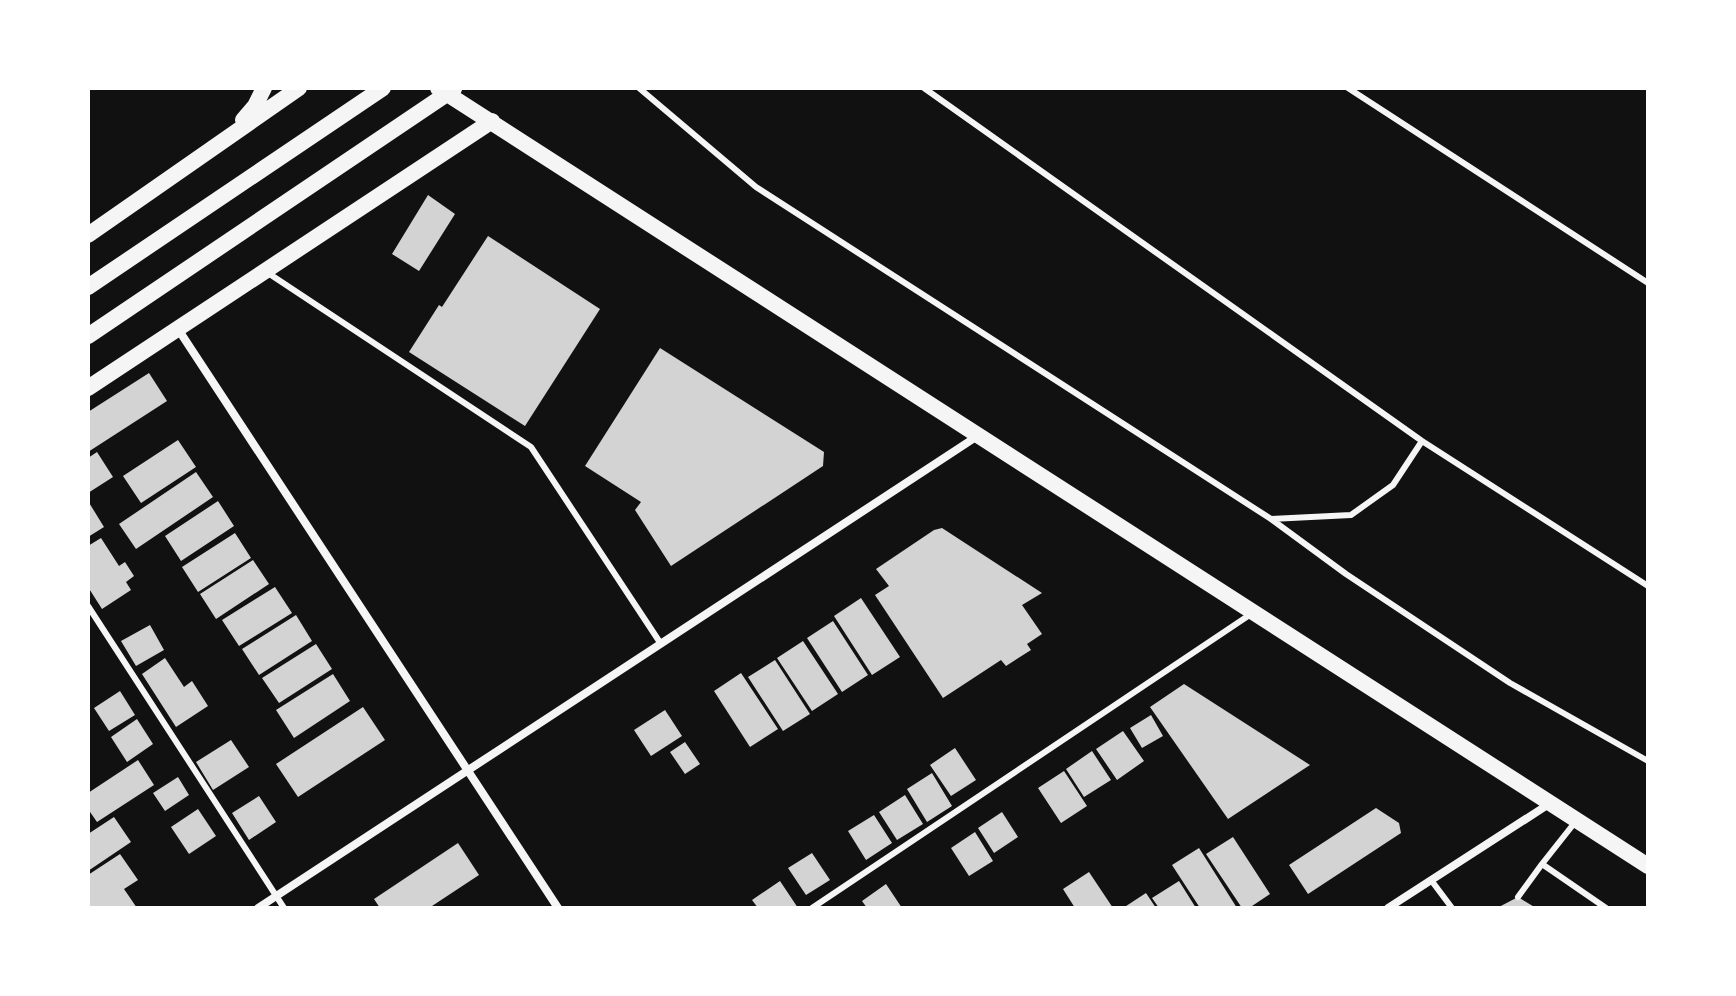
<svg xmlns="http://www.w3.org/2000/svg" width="1736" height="996" font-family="'Titillium Web',sans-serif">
<rect width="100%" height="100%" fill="#111"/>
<!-- building -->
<path fill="#d3d3d3" d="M428,195L455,214L419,271L392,254Z
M488,236L600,309L525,426L409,352L439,305L442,307Z
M660,348L824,452L823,466L671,566L635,510L641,502L585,466Z
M149,373L167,401L88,452V412Z
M178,440L196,467L141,503L123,476Z
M97,452L113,477L88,493V458Z
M196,472L213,497L136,549L119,524Z
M88,501L104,527L88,537Z
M218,501L234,526L181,561L165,536Z
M942,528L1042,593L1022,605L1042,634L1027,644L1031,650L1006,666L1001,660L943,698L875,595L889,586L876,569L934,530Z
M235,533L251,558L198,592L182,567Z
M101,538L119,566L125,562L134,576L126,582L131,590L102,609L88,587V546Z
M253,560L269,584L216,619L200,594Z
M275,587L292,613L239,646L222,620Z
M861,598L900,657L872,675L834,616Z
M296,615L312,641L259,675L242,649Z
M833,621L868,675L842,692L807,638Z
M150,625L164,650L136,666L121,641Z
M803,641L838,694L812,711L777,658Z
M316,644L332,669L279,703L262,678Z
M165,658L184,687L192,681L208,706L176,727L142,674Z
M775,660L810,714L783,731L748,677Z
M741,673L778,729L750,747L714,691Z
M333,674L350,701L294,738L276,710Z
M1184,684L1310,765L1228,819L1150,707Z
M120,691L135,715L109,731L94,708Z
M363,707L385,740L298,797L276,764Z
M665,710L682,736L651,756L634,730Z
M1151,715L1163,736L1142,748L1130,728Z
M137,719L153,744L127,762L111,737Z
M1123,731L1144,761L1117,780L1096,749Z
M231,740L249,767L213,790L196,762Z
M685,742L700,764L685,774L670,752Z
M955,748L976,780L951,796L930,765Z
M1092,751L1111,780L1084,797L1066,769Z
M138,760L154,785L97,822L88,809V793Z
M1064,771L1087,806L1061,823L1038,788Z
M932,773L952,806L927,822L907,789Z
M178,777L189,795L165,811L153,793Z
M905,795L923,824L897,840L879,812Z
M259,796L276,822L249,840L232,813Z
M1376,808L1399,823L1401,833L1308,894L1289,865Z
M198,809L216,836L189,854L171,827Z
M1002,812L1018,837L994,853L978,828Z
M874,815L892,843L866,860L848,831Z
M114,817L131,842L88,871V834Z
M975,832L993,861L969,876L951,848Z
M1233,837L1270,894L1249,908H1242L1206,854Z
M458,843L479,875L429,908H380L374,899Z
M1199,848L1237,908H1200L1172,865Z
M812,853L830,880L806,895L788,868Z
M120,854L138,880L124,889L137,908H88V875Z
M1089,872L1113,908H1075L1063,889Z
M780,881L798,908H758L752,900Z
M1179,881L1196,908H1159L1152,898Z
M886,884L902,908H867L862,901Z
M1146,893L1156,908H1123Z
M1518,897L1536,908H1497Z"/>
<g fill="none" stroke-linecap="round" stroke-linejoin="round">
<!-- service -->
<path stroke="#f5f5f5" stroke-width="6" d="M639,88L756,187L1271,519L1351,515L1393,485L1422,441
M924,88L1422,441L1648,586
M1348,88L1648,283
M268,273L531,447L661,644
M1271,519L1346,574L1510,683L1648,761
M88,606L284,908
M1576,821L1542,864L1606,908
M1431,880L1452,908
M1518,897L1542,864
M812,908L1251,614"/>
<!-- minor -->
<path stroke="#f5f5f5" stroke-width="8" d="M178,329L558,908
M258,908L979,435
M1388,908L1549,804"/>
<!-- secondary -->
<path stroke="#f5f5f5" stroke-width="16" d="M438,88L1648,866
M243,120L255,106L264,88
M88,235L299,88
M88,287L383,88
M88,336L454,89
M88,388L492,121"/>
</g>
<!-- border -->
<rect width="1736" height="996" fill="none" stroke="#ffffff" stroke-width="180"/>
</svg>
